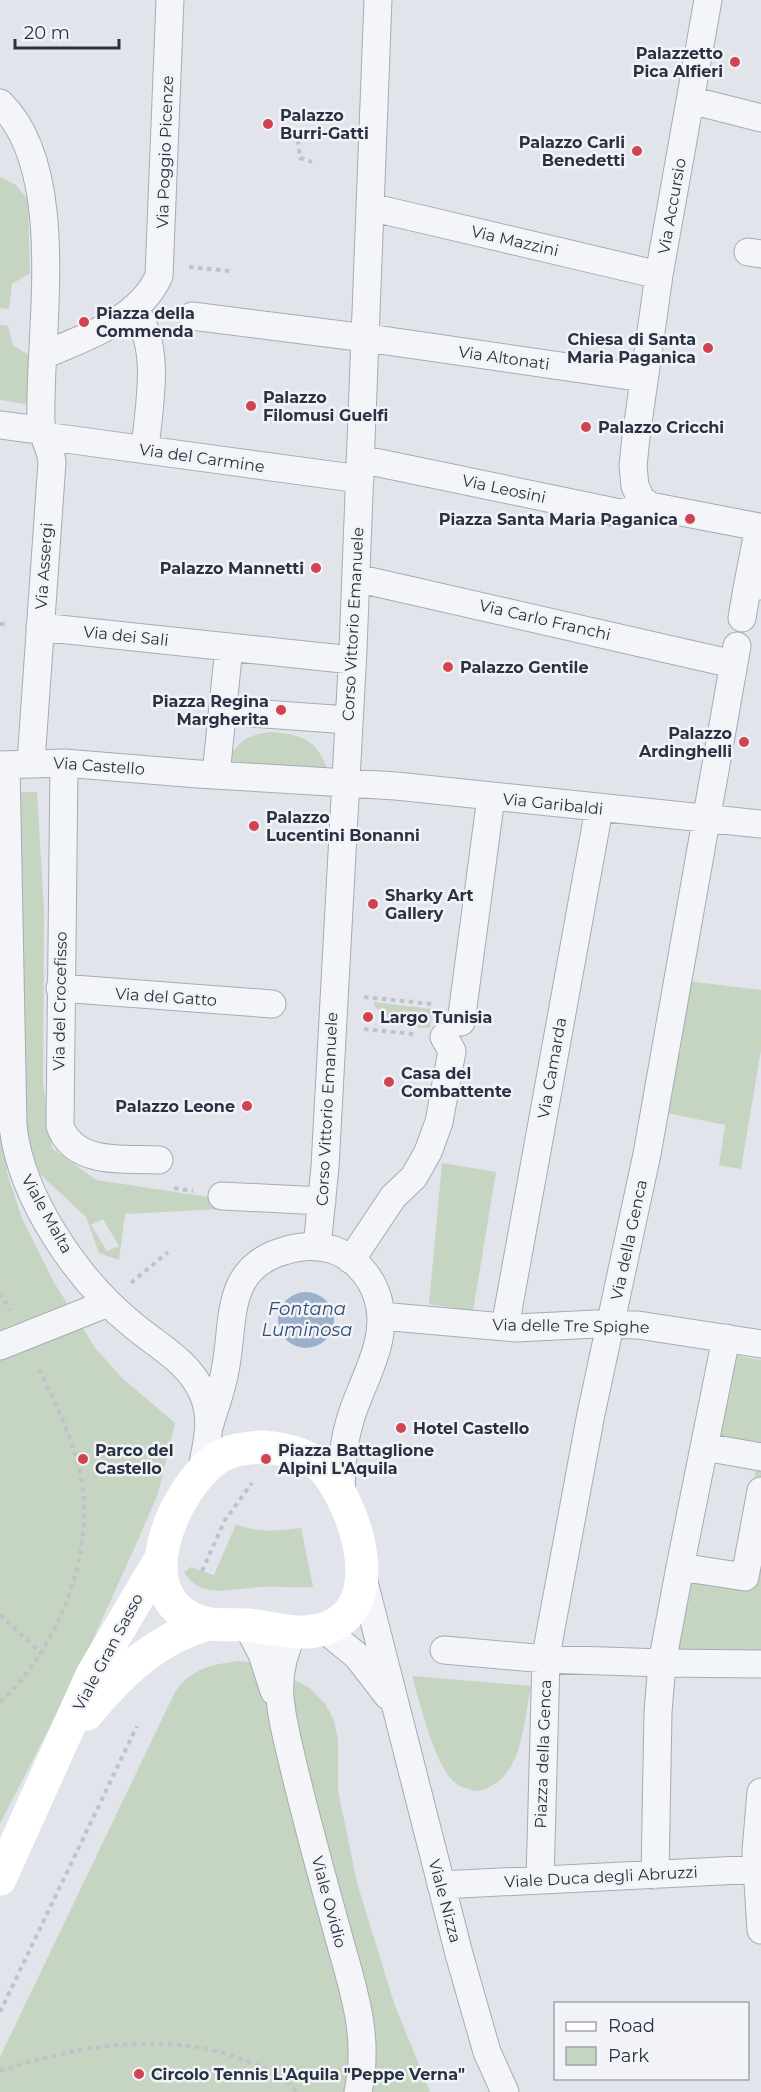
<svg xmlns="http://www.w3.org/2000/svg" width="761" height="2092" font-family="Montserrat,sans-serif">
<rect width="100%" height="100%" fill="#e1e4ea"/>
<!-- green -->
<path fill="#c6d4c2" fill-rule="evenodd" d="M0,177L16,185L28,200L30,273L12,284L9,309L0,308Z
M0,325L8,326L13,345L33,358L32,405L0,400Z
M269,732C299,734 317,738 327,769L226,764C235,744 247,735 269,732Z
M20,792H37L44,911L43,1083L52,1148L96,1180L222,1199L223,1209L125,1214L119,1260L99,1253L86,1217L40,1174L27,1138L20,969ZM103,1219L119,1246L107,1251L91,1225Z
M687,981L761,990V1050L741,1169L719,1165L725,1125L667,1113Z
M374,1002L432,1009L430,1028L399,1026L374,1006Z
M0,1072L7,1173L22,1218L53,1281L96,1349L121,1377L175,1423L158,1494L138,1540L82,1664L0,1824Z
M442,1163L496,1172L473,1311L429,1304Z
M735,1355L761,1360V1656L671,1658L691,1555L740,1563L756,1468L716,1462Z
M236,1524C257,1533 278,1531 301,1528L313,1587C295,1588 278,1586 261,1587C234,1588 201,1601 184,1572L191,1567L214,1575Z
M241,1661L265,1665L310,1688L326,1705L334,1721L338,1739V1790L357,1883L394,2003L430,2092H0V2057L175,1692C192,1668 212,1664 241,1661Z
M412,1676L531,1686C523,1724 523,1784 476,1791C468,1789 460,1787 454,1782C434,1763 420,1703 412,1676Z"/>
<!-- water -->
<path fill="#9bb0cb" d="M278 1320a28 28 0 1 1 56 0a28 28 0 1 1-56 0Z"/>
<g fill="none" stroke-linecap="round" stroke-linejoin="round">
<!-- street casing -->
<g stroke="#a6abb4" stroke-width="29">
<path id="street" d="M708,0L659,275L636,437L633,466L635,486L641,499L650,506L759,527L748,583L761,586
M690,100L761,118
M0,103C70,171 38,334 41,422C42,436 51,448 52,462L31,762
M370,207L659,275
M748,252L761,254
M134,308C162,350 149,402 145,450
M192,316L374,339L643,378
M44,355C86,337 139,320 159,276L170,0
M0,425L31,429
M44,436L360,479
M360,459L620,513L634,510L644,502
M356,578L733,664
M742,618L748,583
M40,627L352,660
M223,711L348,720
M64,763L60,1126C74,1166 125,1158 159,1160
M0,765L64,763L198,774L396,786L761,824
M6,765L13,1126C21,1199 78,1281 134,1326C158,1346 189,1362 202,1392C215,1419 206,1446 201,1473
M216,775L229,647
M60,988L272,1004
M461,1022L491,797
M222,1196L322,1201
M317,1247L325,1167L353,650L378,0
M351,1260L393,1197L414,1177L428,1152L439,1122L452,1051L444,1037
M381,1316L516,1328L596,1324L638,1325L761,1344
M505,1327L599,809
M0,1346L108,1303
M210,1424C215,1406 222,1389 225,1371C235,1323 223,1268 284,1251C300,1246 318,1245 334,1250C358,1259 376,1282 380,1308C386,1345 362,1382 351,1417C343,1443 340,1470 342,1498
M704,1447L761,1457
M761,1491L745,1577L680,1567L662,1663L761,1664
M680,1567L726,1338
M362,1574L459,1954L487,2052L505,2092
M247,1625L262,1654L274,1691
M323,1628L357,1656L388,1696
M294,1632C269,1679 282,1716 293,1764C306,1819 321,1873 336,1927C351,1984 371,2033 358,2092
M444,1650L546,1659L662,1663L658,1712L655,1875
M761,1792L756,1851L761,1930
M540,1880L546,1659L549,1639L591,1414L647,1154L737,646
M441,1885L761,1869"/>
</g>
<!-- path -->
<path stroke="#bfc2c9" stroke-width="4" stroke-dasharray="4.5 4.5" stroke-linecap="butt" d="M298,140L300,158L312,162
M189,267L230,271
M0,624H9
M364,997L432,1004
M364,1029L414,1034
M174,1188L193,1191
M131,1283L168,1252
M0,1293L10,1310
M202,1571L225,1520L252,1483
M0,1615L41,1653
M0,1702C59,1649 99,1547 79,1468C70,1432 53,1398 37,1365
M0,2012L137,1726
M0,2071C79,2045 168,2030 247,2061C266,2068 284,2077 297,2092"/>
<!-- street -->
<use href="#street" stroke="#f4f5f8" stroke-width="27"/>
<!-- secondary -->
<path stroke="#fff" stroke-width="33" d="M264,1447C285,1449 307,1454 323,1468C333,1478 339,1491 345,1503C367,1550 379,1626 306,1632C287,1633 267,1627 248,1625C231,1624 215,1627 198,1621C127,1595 173,1490 216,1459C230,1449 248,1448 264,1447Z
M87,1714C120,1673 156,1639 208,1624
M0,1879L92,1675L160,1560"/>
</g>
<!-- markers -->
<g fill="#d24351" stroke="#f1f3f7" stroke-width="2">
<circle cx="735" cy="62" r="6"/>
<circle cx="268" cy="124" r="6"/>
<circle cx="637" cy="151" r="6"/>
<circle cx="84" cy="322" r="6"/>
<circle cx="708" cy="348" r="6"/>
<circle cx="251" cy="406" r="6"/>
<circle cx="586" cy="427" r="6"/>
<circle cx="690" cy="519" r="6"/>
<circle cx="316" cy="568" r="6"/>
<circle cx="448" cy="667" r="6"/>
<circle cx="281" cy="710" r="6"/>
<circle cx="744" cy="742" r="6"/>
<circle cx="254" cy="826" r="6"/>
<circle cx="373" cy="904" r="6"/>
<circle cx="368" cy="1017" r="6"/>
<circle cx="389" cy="1082" r="6"/>
<circle cx="247" cy="1106" r="6"/>
<circle cx="401" cy="1428" r="6"/>
<circle cx="83" cy="1459" r="6"/>
<circle cx="266" cy="1459" r="6"/>
<circle cx="139" cy="2074" r="6"/>
</g>
<g text-anchor="middle" dominant-baseline="central" stroke-width="5" stroke-linejoin="round" paint-order="stroke">
<!-- poi labels -->
<g font-size="16" font-weight="bold" fill="#293142" stroke="#f1f3f7" text-anchor="start">
<text x="723" y="53" text-anchor="end">Palazzetto<tspan x="723" dy="18">Pica Alfieri</tspan></text>
<text x="280" y="115">Palazzo<tspan x="280" dy="18">Burri-Gatti</tspan></text>
<text x="625" y="142" text-anchor="end">Palazzo Carli<tspan x="625" dy="18">Benedetti</tspan></text>
<text x="96" y="313">Piazza della<tspan x="96" dy="18">Commenda</tspan></text>
<text x="696" y="339" text-anchor="end">Chiesa di Santa<tspan x="696" dy="18">Maria Paganica</tspan></text>
<text x="263" y="397">Palazzo<tspan x="263" dy="18">Filomusi Guelfi</tspan></text>
<text x="598" y="427">Palazzo Cricchi</text>
<text x="678" y="519" text-anchor="end">Piazza Santa Maria Paganica</text>
<text x="304" y="568" text-anchor="end">Palazzo Mannetti</text>
<text x="460" y="667">Palazzo Gentile</text>
<text x="269" y="701" text-anchor="end">Piazza Regina<tspan x="269" dy="18">Margherita</tspan></text>
<text x="732" y="733" text-anchor="end">Palazzo<tspan x="732" dy="18">Ardinghelli</tspan></text>
<text x="266" y="817">Palazzo<tspan x="266" dy="18">Lucentini Bonanni</tspan></text>
<text x="385" y="895">Sharky Art<tspan x="385" dy="18">Gallery</tspan></text>
<text x="380" y="1017">Largo Tunisia</text>
<text x="401" y="1073">Casa del<tspan x="401" dy="18">Combattente</tspan></text>
<text x="235" y="1106" text-anchor="end">Palazzo Leone</text>
<text x="413" y="1428">Hotel Castello</text>
<text x="95" y="1450">Parco del<tspan x="95" dy="18">Castello</tspan></text>
<text x="278" y="1450">Piazza Battaglione<tspan x="278" dy="18">Alpini L'Aquila</tspan></text>
<text x="151" y="2074">Circolo Tennis L'Aquila "Peppe Verna"</text>
</g>
<!-- street labels -->
<g font-size="16" fill="#293142" stroke="#f1f3f7">
<text transform="translate(165 152) rotate(-88)">Via Poggio Picenze</text>
<text transform="translate(672 206) rotate(-80)">Via Accursio</text>
<text transform="translate(515 241) rotate(13)">Via Mazzini</text>
<text transform="translate(504 358) rotate(8)">Via Altonati</text>
<text transform="translate(202 458) rotate(8)">Via del Carmine</text>
<text transform="translate(504 489) rotate(12)">Via Leosini</text>
<text transform="translate(44 566) rotate(-86)">Via Assergi</text>
<text transform="translate(545 620) rotate(13)">Via Carlo Franchi</text>
<text transform="translate(353 624) rotate(-87)">Corso Vittorio Emanuele</text>
<text transform="translate(126 636) rotate(6)">Via dei Sali</text>
<text transform="translate(99 766) rotate(4)">Via Castello</text>
<text transform="translate(553 804) rotate(6)">Via Garibaldi</text>
<text transform="translate(166 997) rotate(4)">Via del Gatto</text>
<text transform="translate(60 1001) rotate(-89)">Via del Crocefisso</text>
<text transform="translate(552 1068) rotate(-80)">Via Camarda</text>
<text transform="translate(327 1109) rotate(-87)">Corso Vittorio Emanuele</text>
<text transform="translate(47 1214) rotate(61)">Viale Malta</text>
<text transform="translate(629 1240) rotate(-78)">Via della Genca</text>
<text transform="translate(571 1326) rotate(1)">Via delle Tre Spighe</text>
<text transform="translate(108 1652) rotate(-62)">Viale Gran Sasso</text>
<text transform="translate(543 1754) rotate(-88)">Piazza della Genca</text>
<text transform="translate(601 1877) rotate(-3)">Viale Duca degli Abruzzi</text>
<text transform="translate(445 1901) rotate(75)">Viale Nizza</text>
<text transform="translate(329 1902) rotate(75)">Viale Ovidio</text>
</g>
<!-- water labels -->
<g font-size="18" font-style="italic" fill="#314d78" stroke="#f1f3f7">
<text x="307" y="1309">Fontana<tspan x="307" dy="21">Luminosa</tspan></text>
</g>
</g>
<!-- legend -->
<rect x="554" y="2002" width="195" height="78" fill="#f1f3f7" stroke="#a1a5af" stroke-width="1.5"/>
<rect x="566" y="2022" width="30" height="9" fill="#ffffff" stroke="#a1a5af" stroke-width="1.5"/>
<text x="608" y="2032" font-size="18" fill="#293142">Road</text>
<rect x="566" y="2047" width="30" height="18" fill="#c6d4c2" stroke="#a1a5af" stroke-width="1.5"/>
<text x="608" y="2062" font-size="18" fill="#293142">Park</text>
<!-- scale -->
<path d="M15 39v9h104v-9" fill="none" stroke="#293142" stroke-width="3"/>
<text x="24" y="39" font-size="18" fill="#293142" stroke="#f1f3f7" stroke-width="4.5" paint-order="stroke">20 m</text>
</svg>
